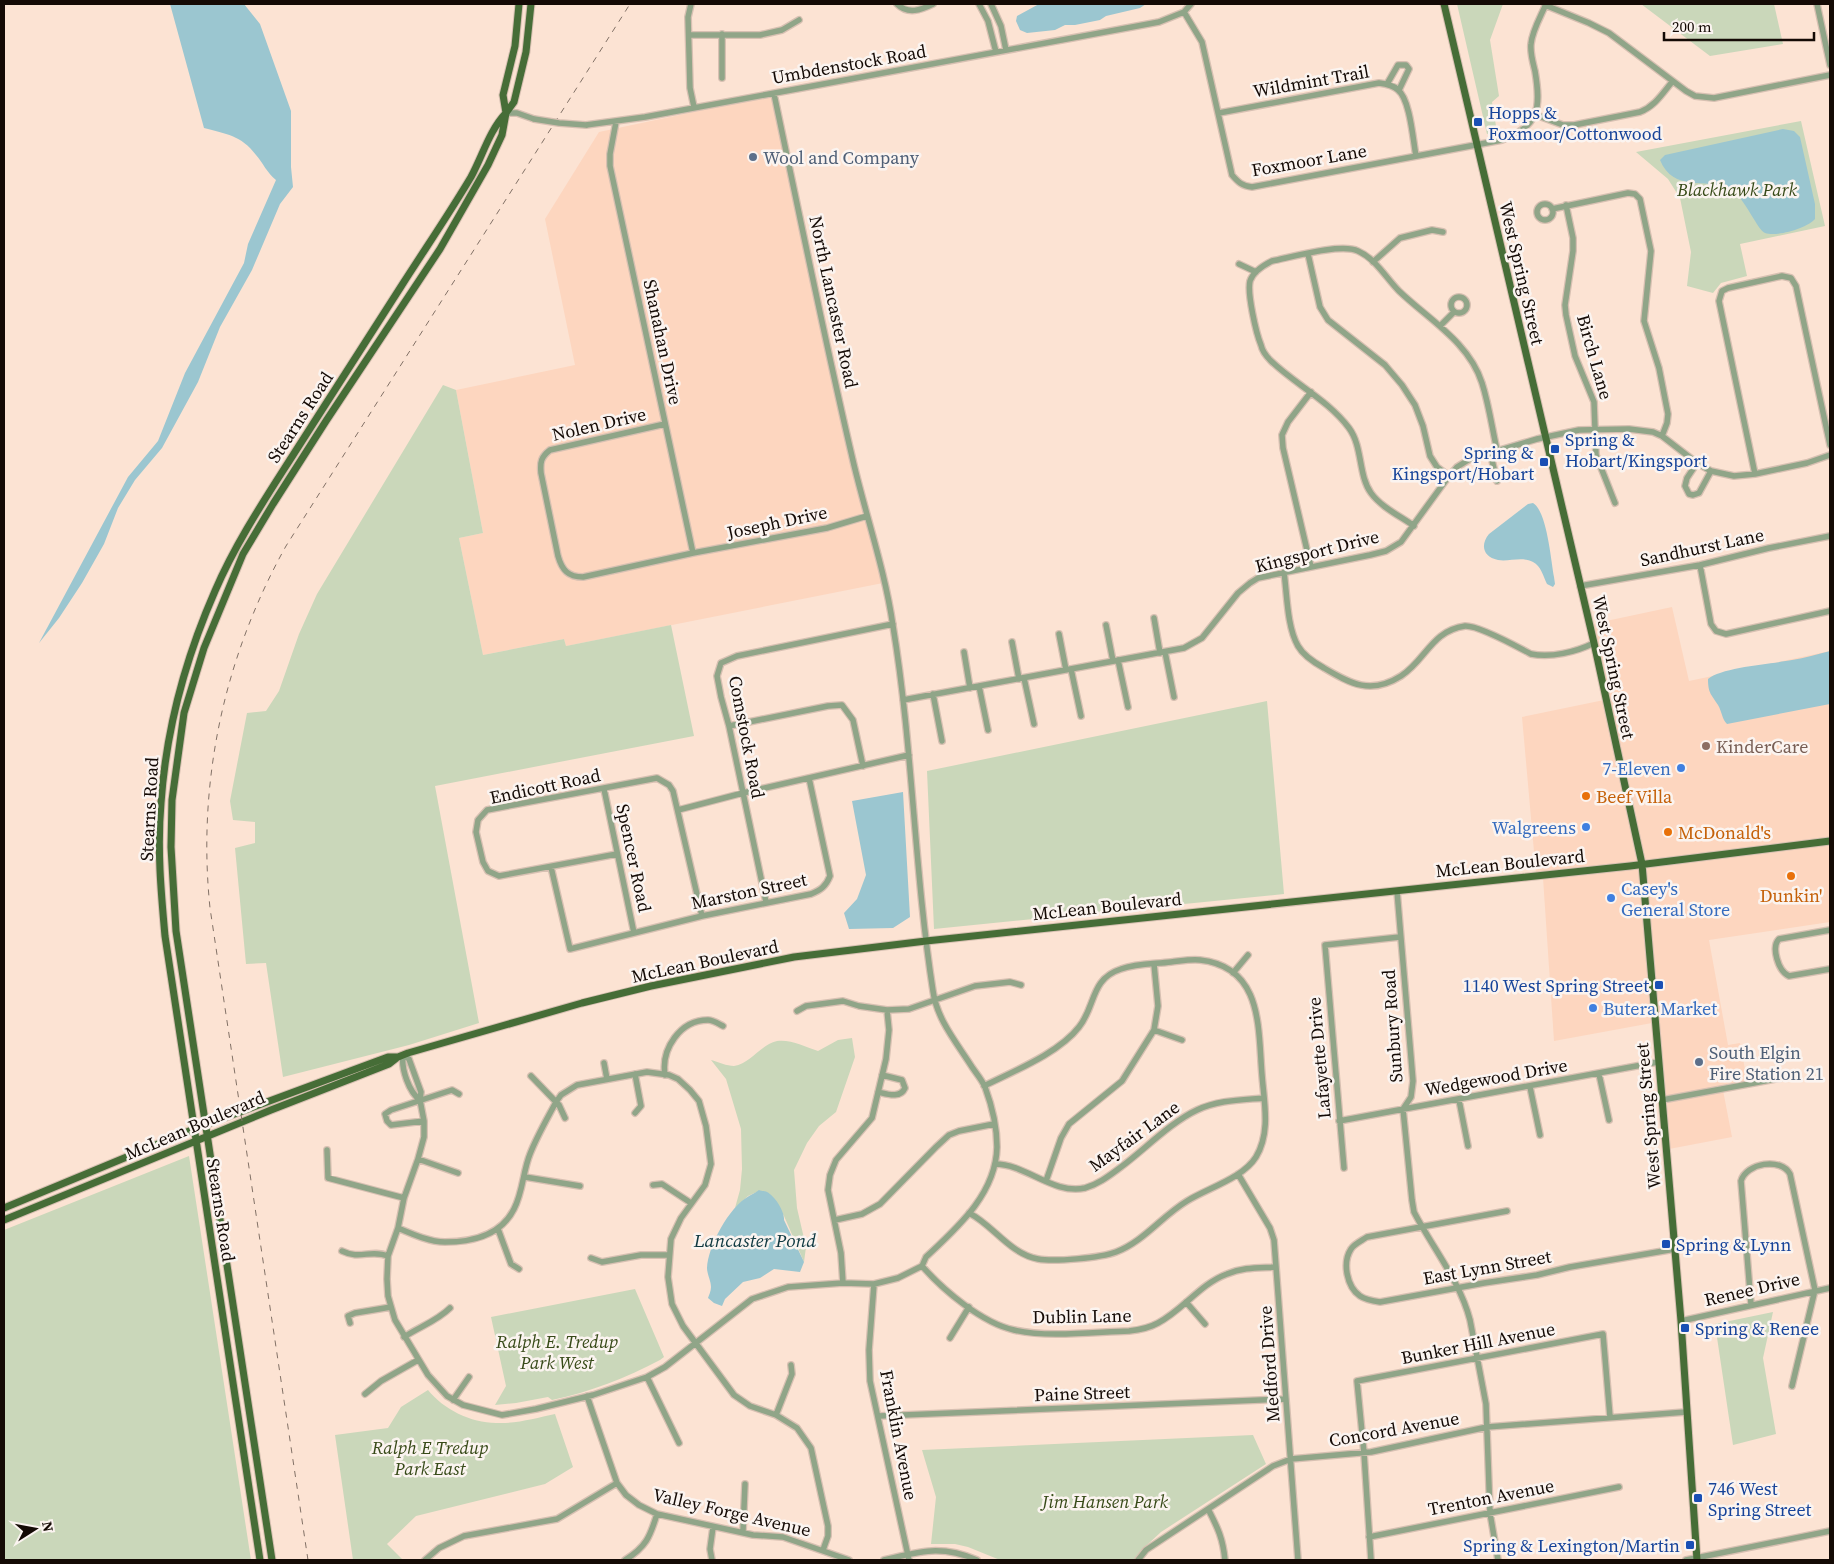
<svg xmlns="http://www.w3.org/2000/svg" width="1834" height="1564" font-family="'Source Serif 4',serif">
<rect width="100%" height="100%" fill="#fce3d3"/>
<!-- built -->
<path fill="#fdd6bf" d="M773,95L883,583L566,646L564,639L483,655L459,538L483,533L456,390L575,365L545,219L599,132Z
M1672,607L1689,681L1830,651V839L1644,862L1592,624Z
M1604,700L1639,862L1536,874L1522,717Z
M1830,842V922L1709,940L1728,1045L1740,1043L1747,1080L1722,1085L1732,1137L1669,1149L1644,866Z
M1639,867L1652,1023L1554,1041L1543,878Z"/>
<!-- green -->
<path fill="#cad7ba" d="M1457,4H1503L1490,40L1499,96L1492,102L1497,132L1487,134Z
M1641,4H1774L1783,44L1710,56Z
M1801,121L1825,226L1740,244L1747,276L1721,283L1713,293L1687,286L1691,252L1680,198L1668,179L1636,152Z
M443,385L456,390L483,533L459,538L483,655L564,639L566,646L671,625L694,736L435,786L479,1023L409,1045L283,1077L266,963L246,964L235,848L255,843V822L233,820L230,801L247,713L266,711L279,691L299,634L317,594Z
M1267,701L1284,894L934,929L927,771Z
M852,1038L855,1057L836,1112L819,1126L807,1143L794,1170L797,1208L806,1247L804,1262L784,1216L775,1200L759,1191L748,1196L735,1208L740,1190L742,1169L741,1129L726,1079L711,1060C718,1062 727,1066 734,1066C751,1063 760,1045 777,1041C790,1039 806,1047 818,1051L838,1040Z
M189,1156L251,1560H4V1230Z
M635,1289L664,1357L660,1360C626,1378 590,1392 552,1400L548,1397L516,1403L495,1405L506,1386L491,1317Z
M1773,1312L1763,1358L1776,1434L1733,1445L1715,1324Z
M428,1390C443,1409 471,1423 496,1423C516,1424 536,1418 555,1414L573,1467L545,1484L416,1516L387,1544L403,1560H353L335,1435L388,1428L401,1407Z
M1253,1435L1266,1464L1161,1532L1147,1545L1134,1560H1000L968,1547L955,1544H931L936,1497L922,1450Z"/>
<!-- water -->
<path fill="#9bc6d0" d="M170,4H244L260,24L291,111V167L293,187L280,204L252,270L220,327L198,382L162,448L135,480L118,508L104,544L82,583L59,618L39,643L128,477L158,441L185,373L244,263L248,244L276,180C267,173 263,163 256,155C241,135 226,134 204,128Z
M1039,4H1146L1140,8L1106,16L1100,20L1075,25H1065L1055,30L1027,33L1020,30L1016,21L1017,16Z
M1783,129L1794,131L1800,137L1815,204V219C1807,228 1778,237 1765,233C1757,230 1745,197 1730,189C1704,177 1674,193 1660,160L1665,155Z
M1533,503C1547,511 1551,561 1554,577L1555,584L1553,587L1547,584C1543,576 1541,566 1533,562C1522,556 1509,562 1498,560C1483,557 1480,545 1489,534L1528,504Z
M1830,651V704L1727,724C1722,719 1722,712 1718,705C1712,695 1708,694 1708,679C1722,667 1771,664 1792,660C1805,658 1817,654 1830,651Z
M903,792L910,917L893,928L849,929L844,913L857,899L866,875L852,801Z
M759,1190C761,1191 765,1191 767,1192C775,1196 785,1212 784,1220L804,1262L800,1272L774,1269L760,1278L743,1282L725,1299L722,1306L714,1303L708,1298C709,1295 711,1291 711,1287C711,1281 707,1274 707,1268C708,1246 729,1207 749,1196C752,1194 755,1193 759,1190Z"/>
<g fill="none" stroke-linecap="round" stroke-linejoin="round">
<!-- minor casing -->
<g stroke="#d7c0b2" stroke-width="8">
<path id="minor" d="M691,4L688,17L690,88L694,107
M897,4C908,15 921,10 933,4
M979,4L988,21L996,52
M991,4L1001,26L1006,50
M1817,4L1830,65
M1545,5L1589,23L1609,33L1686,91L1695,96L1714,98L1830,75
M1184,12L1202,42L1232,175C1238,182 1242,186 1252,187L1502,140C1540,126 1541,107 1535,71C1533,63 1530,53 1531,44C1532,31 1541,16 1546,4
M689,35H760L782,30L799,20
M722,78V34
M1387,84L1398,65H1406L1409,69L1399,90
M506,113H517L534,119
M1219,113L1379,83C1386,84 1393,85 1398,90C1410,99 1413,140 1416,156
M1536,115L1563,125H1574L1640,112C1655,106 1662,94 1672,82
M616,122L610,154V166L693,553L583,577C568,577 562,570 558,556L541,473C540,462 541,457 550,450L665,424
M586,125L645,117L1159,22L1184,12L1191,4
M1537 212a8 8 0 1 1 16 0a8 8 0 1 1-16 0Z
M1566,205L1573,238V251L1565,305L1566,315L1575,356L1594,402L1596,455L1615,503
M1552,209L1628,193L1635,194L1640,199L1651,251L1644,321L1659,368L1668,414L1667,423L1662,436
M1308,254L1320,307L1328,320L1385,365L1402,385L1415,405L1423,426L1430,456L1437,467L1449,476
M1373,262L1400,238L1432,230L1443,232
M1239,264L1256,272
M1451 305a8 8 0 1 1 16 0a8 8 0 1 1-16 0Z
M1440,326L1454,312
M1311,392L1288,422L1282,435L1283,448L1311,567
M1490,452L1497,481
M1697,463L1687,478L1685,486L1689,494L1693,495L1699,493L1711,471
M1755,474L1719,301L1722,291L1728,288L1782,276L1791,278L1796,286L1830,445
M1414,526C1400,516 1381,507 1371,493C1358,475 1363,447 1349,428C1328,400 1296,385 1271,361C1267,357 1262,350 1261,345C1256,333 1247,293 1250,281C1253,272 1264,265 1272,261C1292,257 1341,243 1358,251C1376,259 1386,278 1399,291C1428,319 1469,342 1482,383C1489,405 1492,428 1497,450
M693,553L827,528L867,516
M1700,565L1711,624L1716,631L1726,634L1830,611
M1284,572C1287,594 1287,627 1298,646C1303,655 1315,663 1324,668C1351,684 1371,695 1401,676C1426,660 1431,631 1465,626C1478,625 1518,647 1531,654C1551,658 1576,652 1594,643
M1580,586L1700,565L1769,548L1830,536
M1154,618L1160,653
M1106,625L1113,661
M1059,634L1066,670
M1012,642L1019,679
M964,652L970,688
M1165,652L1174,697
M1118,660L1128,707
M1071,669L1081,716
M1024,678L1034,724
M979,686L988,730
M933,694L942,741
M903,700L1184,648L1202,638L1238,593L1250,583L1258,578L1370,555L1386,551L1401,542L1449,476L1457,467L1470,459L1537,439L1579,430L1629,429L1653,432L1662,436L1697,463L1711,471L1734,476L1755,474L1807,463L1830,455
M729,726L828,706L842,705L853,720L863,766
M604,789L634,933
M678,810L743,793L909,755
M617,854L499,876L488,871L483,862L476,832L478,820L487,810L657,778L669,785L673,791L702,916
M551,867L570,949L702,916L811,894C821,890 826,886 830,876L809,778
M1397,891L1413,1081L1411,1097L1403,1109L1412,1200L1414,1212C1432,1247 1460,1281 1470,1320L1486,1404L1490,1513L1498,1560
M766,902L729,726L721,697L717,676L721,663L737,656L893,624
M1830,930L1779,939C1771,947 1778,971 1789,976L1830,969
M1233,973L1248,955
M797,1011L806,1006L843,1001L859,1006L887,1010L909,1009L975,986L1010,982L1021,985
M1154,1030L1182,1040
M604,1063L607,1079
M1599,1074L1609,1120
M665,1075C661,1049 680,1020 708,1020C713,1020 719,1024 723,1026
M531,1076L559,1105L565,1118
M1530,1087L1540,1135
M878,1092C887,1094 900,1099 905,1088L902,1080L882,1075
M420,1100C409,1092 401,1069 403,1055L409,1059L421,1092L420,1100L424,1121V1137L418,1159L404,1198L398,1228L388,1256L387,1279L388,1296L395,1320L428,1375L447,1396L463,1405L502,1415L536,1409L593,1395L647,1377L665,1367L752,1299L788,1287L843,1283L874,1284L898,1278L922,1266L926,1257C957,1228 996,1194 997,1147C997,1128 992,1106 985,1087C982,1080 976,1073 972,1067C957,1043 937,1020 933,991C914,870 913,747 893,626C885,571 867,519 854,465C825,342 800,217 774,94
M1459,1100L1468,1146
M1662,1100L1787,1077
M635,1113L641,1106L635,1074
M424,1121L391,1125L387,1121L385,1114L391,1110L452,1090L459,1094
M1339,1121L1658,1062
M327,1150L328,1178L404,1198
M418,1159L458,1173
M995,1164C1026,1164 1053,1195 1085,1188C1099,1184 1110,1175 1121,1167C1144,1150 1171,1122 1197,1110C1218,1100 1241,1100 1264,1098
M1344,1168L1325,945L1400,937
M1238,1174L1270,1228L1274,1240L1298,1560
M525,1177L580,1186
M1046,1181L1061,1138L1069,1124L1122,1081L1154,1030L1158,1006L1154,964
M653,1185L662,1184L691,1203
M1507,1211L1367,1237C1361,1241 1354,1244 1351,1249C1342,1263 1347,1287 1360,1296C1366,1300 1373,1301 1380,1302L1484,1283L1537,1275L1570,1267L1675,1249
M969,1213C993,1225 1010,1254 1038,1259C1054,1262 1100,1258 1116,1252C1143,1242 1162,1216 1187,1201C1208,1188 1243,1178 1256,1157C1271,1132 1264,1102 1262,1075C1258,1028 1263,967 1200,960C1190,959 1181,961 1171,962C1155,964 1137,963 1121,969C1090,979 1096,1006 1079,1027C1059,1053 1014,1071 984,1086
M835,1220L862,1214L880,1204L936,1147L949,1135L959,1131L994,1124
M398,1228C412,1234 430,1242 445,1242C473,1242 501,1235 514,1209C523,1192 523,1171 530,1154C537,1136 547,1119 556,1102L561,1095L577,1085L647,1072L669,1075L678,1079L690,1090L699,1101L706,1126L711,1164L705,1185L681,1218L671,1239L668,1277L672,1304L683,1326L734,1395L750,1406L776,1415L797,1428L811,1448L828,1526V1536L823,1550
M498,1229L511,1264L519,1269
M342,1251C360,1260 371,1249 388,1256
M591,1258L602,1262L641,1255H669
M922,1266C943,1290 982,1323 1014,1330C1047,1338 1095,1332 1129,1331C1139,1330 1149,1328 1158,1323C1183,1310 1200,1284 1227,1274C1243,1267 1259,1268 1276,1267
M843,1283L841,1253L828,1190L830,1175L836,1160L872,1118L886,1059L889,1030L887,1010
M874,1284L869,1350L870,1381L909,1560
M1186,1302L1205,1324
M1751,1304L1741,1181C1746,1163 1781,1157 1790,1174L1815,1290L1792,1386
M1681,1321L1830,1288
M350,1323L348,1316L355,1313L391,1307
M404,1337C419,1327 437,1321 450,1308
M950,1338L969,1307
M647,1377L679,1443
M365,1394L381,1381L418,1360
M587,1396L617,1483L626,1495L639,1505L657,1514L753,1535L783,1537L849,1560
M453,1400L469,1377
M776,1415L792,1374L791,1365
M879,1416L1286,1399
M1208,1509C1218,1528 1223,1539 1225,1560
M743,1531L745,1484
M1369,1537L1619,1487
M425,1560L439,1548L464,1536L557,1519L617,1483
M625,1560C646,1547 650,1537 657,1514
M712,1560L710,1549L713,1527
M884,1560C920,1551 942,1545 977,1560
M1138,1560L1146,1550L1273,1466L1291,1459L1371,1452L1487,1427L1686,1412
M1371,1560L1364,1453L1357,1381L1603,1334L1610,1417
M1686,1560L1830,1531"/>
</g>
<!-- major casing -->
<g stroke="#d7c0b2" stroke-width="9">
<path id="major" d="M1444,4L1594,643L1642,864L1681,1321L1697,1560
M4,1208L194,1129L388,1057H398
M4,1220L271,1110L389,1064L398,1057L408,1053L582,1003L651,986L794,957L926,941L1630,866L1830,841
M260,1560L165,936C161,892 157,848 161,803C166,731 186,657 215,591C236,542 267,496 295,452C331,396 366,341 402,285C425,249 449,214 471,177C483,155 489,131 506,113L503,95L515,46L519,4
M272,1560L176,931L171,847L172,800L184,713L204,648L243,554L273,504L326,421L440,249L488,165L502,135L506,113L514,102L526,52L531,4"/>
</g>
<!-- minor -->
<use href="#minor" stroke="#90a588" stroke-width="5.5"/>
<!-- major -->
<use href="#major" stroke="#466d37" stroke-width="7"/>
<!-- rail -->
<path stroke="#827166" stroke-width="1" stroke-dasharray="6 6" stroke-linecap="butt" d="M308,1560L210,908C197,782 224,657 286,546L630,4"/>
<!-- minor-bridge casing -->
<g stroke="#d7c0b2" stroke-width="8" stroke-linecap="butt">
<path id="minor-bridge" d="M534,119L559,123L586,125"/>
</g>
<!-- minor-bridge -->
<use href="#minor-bridge" stroke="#90a588" stroke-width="5.5"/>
</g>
<!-- markers -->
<g fill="#1a4fb4" stroke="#fbf4f0" stroke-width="2">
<rect x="1473" y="117" width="10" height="10" rx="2.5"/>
<rect x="1550" y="444" width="10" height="10" rx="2.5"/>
<rect x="1539" y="457" width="10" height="10" rx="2.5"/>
<rect x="1654" y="980" width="10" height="10" rx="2.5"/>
<rect x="1661" y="1239" width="10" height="10" rx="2.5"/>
<rect x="1680" y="1323" width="10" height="10" rx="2.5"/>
<rect x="1693" y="1493" width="10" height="10" rx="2.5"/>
<rect x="1685" y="1540" width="10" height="10" rx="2.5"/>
</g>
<g fill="#5c6f8a" stroke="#fbf4f0" stroke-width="2">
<circle cx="753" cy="157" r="5"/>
<circle cx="1699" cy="1062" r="5"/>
</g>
<circle fill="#8d6e63" stroke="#fbf4f0" stroke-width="2" cx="1706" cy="746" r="5"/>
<g fill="#3f7fe0" stroke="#fbf4f0" stroke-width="2">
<circle cx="1681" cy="768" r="5"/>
<circle cx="1586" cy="827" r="5"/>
<circle cx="1611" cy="898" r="5"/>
<circle cx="1593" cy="1008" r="5"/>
</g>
<g fill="#e8710a" stroke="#fbf4f0" stroke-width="2">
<circle cx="1586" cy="796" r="5"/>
<circle cx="1668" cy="832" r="5"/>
<circle cx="1791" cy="876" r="5"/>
</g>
<g text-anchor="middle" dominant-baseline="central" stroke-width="5" stroke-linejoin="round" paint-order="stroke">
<!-- street labels -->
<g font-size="18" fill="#140a05" stroke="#fbf4f0">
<text transform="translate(849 64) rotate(-10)">Umbdenstock Road</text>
<text transform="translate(1311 81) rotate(-10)">Wildmint Trail</text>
<text transform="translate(1309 160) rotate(-10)">Foxmoor Lane</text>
<text transform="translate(1522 273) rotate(77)">West Spring Street</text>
<text transform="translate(834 302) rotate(78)">North Lancaster Road</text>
<text transform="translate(663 342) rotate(78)">Shanahan Drive</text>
<text transform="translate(1595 357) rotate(74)">Birch Lane</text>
<text transform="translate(300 417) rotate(-57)">Stearns Road</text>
<text transform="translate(599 424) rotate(-13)">Nolen Drive</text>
<text transform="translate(777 522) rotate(-12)">Joseph Drive</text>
<text transform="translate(1702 547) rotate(-12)">Sandhurst Lane</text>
<text transform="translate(1317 551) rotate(-14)">Kingsport Drive</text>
<text transform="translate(1614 667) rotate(78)">West Spring Street</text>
<text transform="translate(747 737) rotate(79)">Comstock Road</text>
<text transform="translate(545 786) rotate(-12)">Endicott Road</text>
<text transform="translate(149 809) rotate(-87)">Stearns Road</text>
<text transform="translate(634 858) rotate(78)">Spencer Road</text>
<text transform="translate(1510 863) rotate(-6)">McLean Boulevard</text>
<text transform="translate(749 891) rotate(-12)">Marston Street</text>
<text transform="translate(1107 906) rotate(-6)">McLean Boulevard</text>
<text transform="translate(705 961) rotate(-12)">McLean Boulevard</text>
<text transform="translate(1392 1026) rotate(-94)">Sunbury Road</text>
<text transform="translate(1319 1058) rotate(-95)">Lafayette Drive</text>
<text transform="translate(1496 1077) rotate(-10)">Wedgewood Drive</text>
<text transform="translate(1648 1116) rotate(-95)">West Spring Street</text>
<text transform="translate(195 1125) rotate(-23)">McLean Boulevard</text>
<text transform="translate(1134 1136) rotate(-36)">Mayfair Lane</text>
<text transform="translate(221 1210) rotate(81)">Stearns Road</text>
<text transform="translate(1487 1267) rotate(-10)">East Lynn Street</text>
<text transform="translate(1752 1289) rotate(-13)">Renee Drive</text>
<text transform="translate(1082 1316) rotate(-1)">Dublin Lane</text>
<text transform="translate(1478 1343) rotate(-11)">Bunker Hill Avenue</text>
<text transform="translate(1269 1364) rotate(-94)">Medford Drive</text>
<text transform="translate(1082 1393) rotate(-2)">Paine Street</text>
<text transform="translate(1394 1429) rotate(-10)">Concord Avenue</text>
<text transform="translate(899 1435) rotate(79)">Franklin Avenue</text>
<text transform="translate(1491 1497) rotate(-11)">Trenton Avenue</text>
<text transform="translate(732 1512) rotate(13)">Valley Forge Avenue</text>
</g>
<!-- transit labels -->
<g font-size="18" fill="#164399" stroke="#fbf4f0" text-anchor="start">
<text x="1488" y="112">Hopps &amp;<tspan x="1488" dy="21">Foxmoor/Cottonwood</tspan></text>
<text x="1565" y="439">Spring &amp;<tspan x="1565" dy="21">Hobart/Kingsport</tspan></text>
<text x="1534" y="452" text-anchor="end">Spring &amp;<tspan x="1534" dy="21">Kingsport/Hobart</tspan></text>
<text x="1649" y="985" text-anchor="end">1140 West Spring Street</text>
<text x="1676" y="1244">Spring &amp; Lynn</text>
<text x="1695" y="1328">Spring &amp; Renee</text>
<text x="1708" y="1488">746 West<tspan x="1708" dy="21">Spring Street</tspan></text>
<text x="1680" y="1545" text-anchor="end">Spring &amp; Lexington/Martin</text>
</g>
<!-- service labels -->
<g font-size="18" fill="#4e5e75" stroke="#fbf4f0" text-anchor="start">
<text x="763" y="157">Wool and Company</text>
<text x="1709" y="1052">South Elgin<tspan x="1709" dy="21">Fire Station 21</tspan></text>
</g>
<!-- park labels -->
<g font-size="18" font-style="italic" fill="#374a18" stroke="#fbf4f0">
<text x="1737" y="189">Blackhawk Park</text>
<text x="557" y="1341">Ralph E. Tredup<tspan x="557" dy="21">Park West</tspan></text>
<text x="430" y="1447">Ralph E Tredup<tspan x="430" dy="21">Park East</tspan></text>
<text x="1105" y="1501">Jim Hansen Park</text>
</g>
<!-- education labels -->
<g font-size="18" fill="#785e54" stroke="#fbf4f0" text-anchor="start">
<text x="1716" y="746">KinderCare</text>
</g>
<!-- shop labels -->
<g font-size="18" fill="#366cbe" stroke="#fbf4f0" text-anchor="end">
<text x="1671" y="768">7-Eleven</text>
<text x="1576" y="827">Walgreens</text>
<text x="1621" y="888" text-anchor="start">Casey's<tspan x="1621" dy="21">General Store</tspan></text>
<text x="1603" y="1008" text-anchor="start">Butera Market</text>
</g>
<!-- food labels -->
<g font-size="18" fill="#c56008" stroke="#fbf4f0" text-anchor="start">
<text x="1596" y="796">Beef Villa</text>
<text x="1678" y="832">McDonald's</text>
<text x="1791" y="895" text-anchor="middle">Dunkin'</text>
</g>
<!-- water labels -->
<g font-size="19" font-style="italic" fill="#103941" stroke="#fbf4f0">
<text x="755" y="1240">Lancaster Pond</text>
</g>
</g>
<!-- border -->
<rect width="1834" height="1564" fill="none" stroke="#140a05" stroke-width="10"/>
<!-- north arrow -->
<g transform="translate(35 1529) rotate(79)" stroke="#fbf4f0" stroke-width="4" paint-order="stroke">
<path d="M0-4L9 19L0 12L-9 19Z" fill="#140a05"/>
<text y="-8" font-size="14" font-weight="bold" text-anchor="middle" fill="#140a05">N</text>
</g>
<!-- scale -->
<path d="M1664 32v8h150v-8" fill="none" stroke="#140a05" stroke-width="2.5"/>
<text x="1672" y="32" font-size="15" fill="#140a05" stroke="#fbf4f0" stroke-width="4" paint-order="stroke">200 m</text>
</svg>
